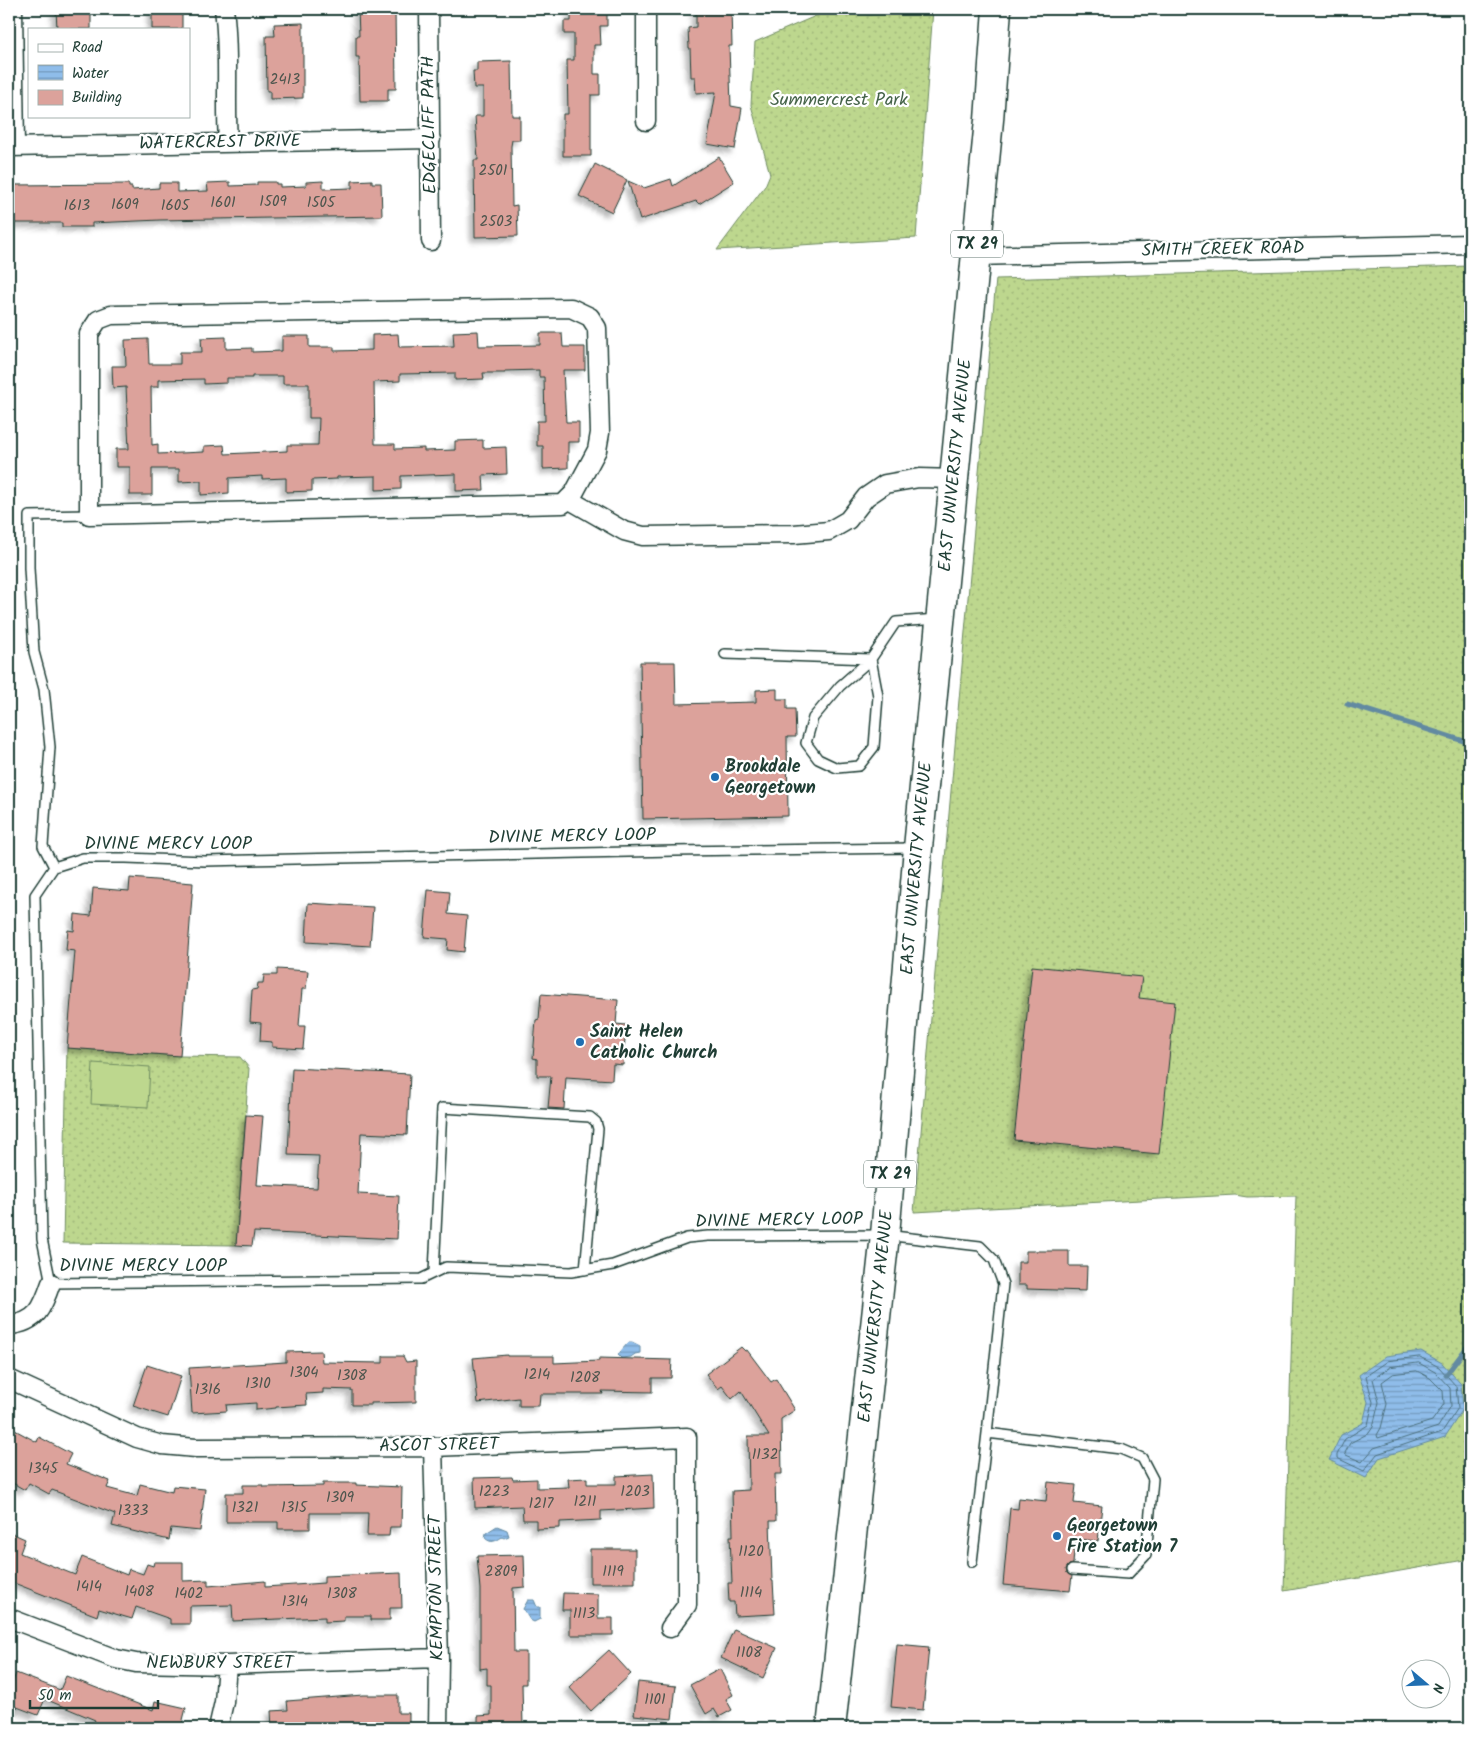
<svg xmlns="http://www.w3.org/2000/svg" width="1479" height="1737" font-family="Kalam,sans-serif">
<defs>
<pattern id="grass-dots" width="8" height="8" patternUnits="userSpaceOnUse" patternTransform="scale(1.25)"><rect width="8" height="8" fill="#bdd78e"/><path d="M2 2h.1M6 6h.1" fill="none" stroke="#a2b97b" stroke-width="1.8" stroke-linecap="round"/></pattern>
<pattern id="water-rules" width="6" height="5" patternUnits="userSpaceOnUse" patternTransform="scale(1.25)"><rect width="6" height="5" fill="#8fbdea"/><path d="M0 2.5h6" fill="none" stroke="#749bbe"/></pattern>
<filter id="shadow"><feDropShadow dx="-4.5" dy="4.5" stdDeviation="2.5" flood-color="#0004"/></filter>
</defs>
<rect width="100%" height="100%" fill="#fff"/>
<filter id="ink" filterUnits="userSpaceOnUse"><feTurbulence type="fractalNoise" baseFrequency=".02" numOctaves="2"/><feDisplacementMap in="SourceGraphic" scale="10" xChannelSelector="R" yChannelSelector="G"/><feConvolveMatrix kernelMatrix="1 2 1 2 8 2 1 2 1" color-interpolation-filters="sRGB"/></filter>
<g filter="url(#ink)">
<!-- grass -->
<path fill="url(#grass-dots)" stroke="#6e8a61" d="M832,9H856L868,15L894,12L896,9H933L916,238L717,250L765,186L770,174L751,105L755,42Z
M1470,266V1559L1284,1591L1296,1196L1247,1197L1235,1195L914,1212L996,279Z
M67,1048L180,1056L240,1057L249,1068L236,1245L63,1243Z"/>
<!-- pitch -->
<path fill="#bdd78e" stroke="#6e8a61" d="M93,1063L150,1067L148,1107L91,1104Z"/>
<!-- water -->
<path fill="url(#water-rules)" stroke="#628aa1" d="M629,1342H632L640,1346V1353L635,1354L631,1357L621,1358L618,1355C619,1353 627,1344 629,1342Z
M1421,1351L1442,1363L1461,1384L1463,1409L1445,1437L1379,1458L1366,1478L1329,1460L1341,1435L1363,1423L1368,1402L1359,1375L1386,1356Z
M497,1526L507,1530L509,1536L504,1538L502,1537C496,1541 491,1544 485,1538L486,1533Z
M528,1600H534L537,1607H540V1619L534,1622L530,1620L523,1609Z"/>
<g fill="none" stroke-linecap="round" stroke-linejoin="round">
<!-- shore -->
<path stroke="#4c707d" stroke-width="1" d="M1420,1357L1439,1367L1456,1386L1458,1408L1442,1432L1377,1454L1364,1471L1337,1458V1455L1345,1439L1368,1425L1373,1402L1366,1376L1388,1361Z
M1419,1363L1435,1372L1450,1388L1451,1406L1438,1427L1374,1448L1362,1462L1346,1455L1345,1453L1350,1443L1369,1433L1373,1427L1379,1402L1373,1379L1390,1367Z
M1417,1371L1430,1378L1443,1391L1444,1404L1432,1421L1378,1438L1377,1435L1381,1428L1387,1404L1382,1382L1393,1374Z"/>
<!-- stream -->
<path stroke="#628aa1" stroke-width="5" d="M1347,704L1470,743
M1446,1375L1470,1343"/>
</g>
<!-- building -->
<path fill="#dca29b" stroke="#1f3d34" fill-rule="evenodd" filter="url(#shadow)" d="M56,9H91V29H57Z
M152,9H182V29H152Z
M358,9H395L396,89H388V101H360L359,57H356V36H359Z
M731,9L732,46H729L731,106L742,108L735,149L707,144L716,92L696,93L695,77H691L690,48H689L688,28L696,27V10Z
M607,11V26H600L601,45H594V74H600V95H591V156H563V114H568L567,60H574V34H564V21H571V12Z
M303,23V98L270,99V91H267L266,36H275L274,24Z
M511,61L512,116H520V140H512L511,146L512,206L517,205L518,236L475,237L474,160H478L475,116H483V88H474L473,71H477V62Z
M719,157L734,182L699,204L696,201L640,220L628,181L644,188L671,179L673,186Z
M595,164L627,180L612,212L579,196Z
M372,180V183H381L382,216L160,220L92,223V227H62V223H13V185L129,184V187H132V190L159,188V183H177V192L208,191L207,183L230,182V186L257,185V182H276V184H280V187L306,186V182L323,181V189L352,188V181Z
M478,331L479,346L540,345V333H562L563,347H585V370H563L566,422H579V442H568V468L543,469V446H537V421H545L544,377H539V370L505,371V373H483L484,379L455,380V373L400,374V381L374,382L375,444H395V449L424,448V451L455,450V441L483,440V448L506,447L507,474L483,475L484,490L456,491V474L401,476V489L376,490V476L337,477V479L312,480V491L286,492V478L262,479V476L229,478V493L201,495V481L179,482V469H152V495H130V467H116V449H129L126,387L113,388L112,366H126L125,340L148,339L149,364H180V352H202L201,338L226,337V349L252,348V352L282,351V336H309V347H334V351L372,350V335L398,334L399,347L454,346L453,332ZM252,376H283V384H309V418H319L318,445H287V451L225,454L224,445L204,446V452L158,454V444L152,445L151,387H158V380L204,379V384L227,383V378H252Z
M640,662H675L676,704L756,702V690L777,689V699H787V709H795L796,737H787L788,816L643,819Z
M130,878L193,883L180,1056L67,1048L75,951L66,950L68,930L74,931L75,914L91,916L93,888L129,891Z
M428,890L450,892L448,914L467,916L464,952L447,950L448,939L424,937Z
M308,903L373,907L370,946L306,942Z
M1032,966L1142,977L1139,998L1175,1002L1159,1154L1014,1140Z
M277,969L308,971L306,989H302L299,1026H305L303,1049L272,1047V1042L260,1041L261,1023L250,1022L252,990L257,989L258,983H263L264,975H277Z
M541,994L618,1000L616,1024L626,1025L623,1065L613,1064L612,1080L566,1077L564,1109L548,1108L551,1076H537V1059L533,1058L536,1020L539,1019Z
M292,1068L410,1074L407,1135L361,1133L358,1194L399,1196L397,1239L254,1232L252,1246L236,1245L246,1115L263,1116L257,1185L317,1188L319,1156L288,1155Z
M1026,1251H1069V1266H1087L1086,1291L1027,1289V1285H1018V1262H1026Z
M741,1347L745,1351L747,1350L771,1382L776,1379L795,1410L781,1419L782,1474H775L776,1521H770L772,1581H773L775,1614L735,1616L734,1602H729L728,1583H732L730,1536H733L732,1491L749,1490L748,1436H769L741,1391L732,1399L722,1386L718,1389L706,1374Z
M321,1351L322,1362L383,1363V1356H403L406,1362L416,1361V1402L371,1403V1405H352V1390L323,1389V1393L306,1394L307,1405L276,1407V1408L256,1410V1403L226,1405L227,1411L192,1413L189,1368L286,1362V1352Z
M507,1355V1356H554V1363L599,1361V1358L672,1360L671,1378H652V1392L602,1391L603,1394H540L539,1406H519V1398L478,1403L473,1358Z
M147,1365L181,1376L168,1417L133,1406Z
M13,1429L37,1442L39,1437L71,1454L66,1464L110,1481L107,1488L137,1496L140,1484L172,1492L173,1486L205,1489L200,1531L171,1528L169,1540L112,1526L115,1514L52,1490L49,1494L29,1483L25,1490L9,1481V1437Z
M653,1474L654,1508L601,1511V1520L560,1522V1528L536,1529V1520H523L522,1506L475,1508L474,1478L512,1477L513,1480L537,1479V1488L569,1487L568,1479L587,1478V1484H616V1476Z
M1048,1482L1076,1485L1074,1503L1102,1506L1098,1541L1075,1539L1073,1564L1069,1565L1066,1569L1067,1573L1072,1576L1070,1591L1003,1585L1010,1508L1018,1509L1019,1498L1046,1501Z
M323,1483H356V1485L402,1487L401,1527H390L389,1536H367L368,1513H310V1529H278V1522H226V1493H243V1485H263V1487L323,1486Z
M9,1532L25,1539L20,1553L75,1575L82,1557L127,1575L129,1569L143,1574L147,1564L153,1566L154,1562H183V1581L208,1580V1586L265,1581V1587L324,1583V1576L401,1573L402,1608H390V1620H371V1616H344V1621L325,1622V1617L233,1621L232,1605L190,1606V1624H170V1619L136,1607L132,1619L99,1609L97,1616L9,1581Z
M590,1549H635V1583H590Z
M524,1555L525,1587L513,1588L514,1652H526V1684H522L523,1728H478V1716L491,1715V1685H487V1668L480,1669V1589L477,1556Z
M563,1593L598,1594V1618H613V1635H570V1610H562Z
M734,1629L777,1648L763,1678L721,1658Z
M897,1644L929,1647L923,1710L891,1707Z
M609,1650L631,1674L591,1711L569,1687Z
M720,1669L733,1695L726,1699L732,1710L719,1717L714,1709L706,1714L690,1685Z
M16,1673L60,1690L66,1676L153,1710L155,1701L186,1708L181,1728H91L95,1720L45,1699L38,1715L9,1704V1693Z
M638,1682L676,1686L672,1719L634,1715Z
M363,1695H398V1713H409V1728H272L271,1711L288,1710L287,1701Z"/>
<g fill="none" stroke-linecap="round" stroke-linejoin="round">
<!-- service casing -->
<g stroke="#1f3d34" stroke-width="12">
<path id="service" d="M725,654L871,659L896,622L938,619
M871,659L878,696L874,747L859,766L837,768L818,759L806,743L813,718L840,686Z
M915,848L674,851L205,861L126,858H83L54,867L35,895L42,1239L51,1283L421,1279L446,1267L571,1272L613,1265L687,1238L708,1236L885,1235L980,1246L994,1260L1003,1284L987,1433L972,1562
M54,867L43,846L50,747L44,689L34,652L29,568V516L89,515
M434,1272L442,1108L590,1117L596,1122L598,1129L585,1270
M987,1433L1121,1449L1142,1458L1153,1479L1146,1555L1128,1574L1072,1570"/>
</g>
<!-- minor casing -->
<g stroke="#1f3d34" stroke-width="21">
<path id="minor" d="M13,9L15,147
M224,9C230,53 225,97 228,142
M429,9L431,241
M646,9V121
M9,147L431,139
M976,256L1470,244
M571,308L590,317L597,328L600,433L597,450L574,493L563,504L89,515V334L98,320L111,315Z
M568,499L624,531L643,536L794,534L829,531L848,520L866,497L885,484L919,478L954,479
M9,1325C37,1323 43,1307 51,1283
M9,1379L137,1438L162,1445L196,1448L433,1447L687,1437V1605L670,1628
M433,1447L439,1658L438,1728
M9,1618L116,1659L136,1663L227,1665L439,1658
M218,1728L224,1702L227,1665"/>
</g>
<!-- primary casing -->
<g stroke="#1f3d34" stroke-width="31">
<g id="primary">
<path id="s1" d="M831,1728L885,1235L918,848L989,120L997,9"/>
</g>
</g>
<!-- service -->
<use href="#service" stroke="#fff" stroke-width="9"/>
<!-- minor -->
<use href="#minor" stroke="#fff" stroke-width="18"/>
<!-- primary -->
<use href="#primary" stroke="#fff" stroke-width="28"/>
</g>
</g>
<!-- markers -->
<g fill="#1f6fb2" stroke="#fff" stroke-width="2">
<circle cx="715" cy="777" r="5"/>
<circle cx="580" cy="1042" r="5"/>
<circle cx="1057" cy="1536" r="5"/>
</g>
<g text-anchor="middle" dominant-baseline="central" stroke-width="4.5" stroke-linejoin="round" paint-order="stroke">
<!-- number labels -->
<g font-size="15" fill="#4e564e">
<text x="285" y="80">2413</text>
<text x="493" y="171">2501</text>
<text x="273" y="202">1509</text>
<text x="223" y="203">1601</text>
<text x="321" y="203">1505</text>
<text x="125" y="205">1609</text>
<text x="77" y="206">1613</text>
<text x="175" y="206">1605</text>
<text x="496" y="222">2503</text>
<text x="304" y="1373">1304</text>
<text x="537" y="1375">1214</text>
<text x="352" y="1376">1308</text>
<text x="585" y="1378">1208</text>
<text x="258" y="1384">1310</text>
<text x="208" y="1390">1316</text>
<text x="765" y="1455">1132</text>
<text x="43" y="1469">1345</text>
<text x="494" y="1492">1223</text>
<text x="635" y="1492">1203</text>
<text x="340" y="1498">1309</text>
<text x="585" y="1502">1211</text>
<text x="541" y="1504">1217</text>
<text x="245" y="1508">1321</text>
<text x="294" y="1508">1315</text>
<text x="133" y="1511">1333</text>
<text x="751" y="1552">1120</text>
<text x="501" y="1572">2809</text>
<text x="613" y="1572">1119</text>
<text x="89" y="1587">1414</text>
<text x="139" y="1592">1408</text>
<text x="751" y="1593">1114</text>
<text x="189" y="1594">1402</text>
<text x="342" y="1594">1308</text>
<text x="295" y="1602">1314</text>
<text x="584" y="1614">1113</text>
<text x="749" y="1653">1108</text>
<text x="655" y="1700">1101</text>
</g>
<!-- shield labels -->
<g fill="#fff" stroke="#627771" stroke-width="1">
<rect x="951" y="230.5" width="52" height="27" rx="4"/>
<rect x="864" y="1160.5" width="52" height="27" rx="4"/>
</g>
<g font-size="16" font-weight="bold" fill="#1f3d34">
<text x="977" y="244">TX 29</text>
<text x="890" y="1174">TX 29</text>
</g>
<!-- park labels -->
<g font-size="18" fill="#46644a" stroke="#fff">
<text x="839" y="100">Summercrest Park</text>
</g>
<!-- street labels -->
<g font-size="18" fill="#1f3d34" stroke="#fff">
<text transform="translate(430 125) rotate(-91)">EDGECLIFF PATH</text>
<text transform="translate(220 143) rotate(-1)">WATERCREST DRIVE</text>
<text transform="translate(1223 250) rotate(-1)">SMITH CREEK ROAD</text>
<text stroke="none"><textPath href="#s1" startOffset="1269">EAST UNIVERSITY AVENUE</textPath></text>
<text transform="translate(572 837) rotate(-1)">DIVINE MERCY LOOP</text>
<text x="168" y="844">DIVINE MERCY LOOP</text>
<text stroke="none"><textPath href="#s1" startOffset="864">EAST UNIVERSITY AVENUE</textPath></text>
<text transform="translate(779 1221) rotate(-1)">DIVINE MERCY LOOP</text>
<text x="143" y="1266">DIVINE MERCY LOOP</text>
<text stroke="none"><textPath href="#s1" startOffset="414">EAST UNIVERSITY AVENUE</textPath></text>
<text transform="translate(439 1446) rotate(-1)">ASCOT STREET</text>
<text transform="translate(437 1588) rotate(-91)">KEMPTON STREET</text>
<text x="220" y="1663">NEWBURY STREET</text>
</g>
<!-- poi labels -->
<g font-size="18" font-weight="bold" fill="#1f3d34" stroke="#fff" text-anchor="start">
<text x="725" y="767">Brookdale<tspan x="725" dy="21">Georgetown</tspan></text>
<text x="590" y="1032">Saint Helen<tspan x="590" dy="21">Catholic Church</tspan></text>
<text x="1067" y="1526">Georgetown<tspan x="1067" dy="21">Fire Station 7</tspan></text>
</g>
</g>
<!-- margin -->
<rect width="1479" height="1737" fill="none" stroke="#fff" stroke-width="30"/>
<rect x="15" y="15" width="1449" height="1707" fill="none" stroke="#1f3d34" stroke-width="2" filter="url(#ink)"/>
<!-- legend -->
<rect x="28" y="28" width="162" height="90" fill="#ffffff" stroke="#a5b1ae"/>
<rect x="38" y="44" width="25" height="8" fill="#ffffff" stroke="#a5b1ae"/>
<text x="72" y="52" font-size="15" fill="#1f3d34">Road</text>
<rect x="38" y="65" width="25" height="15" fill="url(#water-rules)" stroke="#a5b1ae"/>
<text x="72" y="78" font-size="15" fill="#1f3d34">Water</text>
<rect x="38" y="90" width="25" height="15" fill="#dca29b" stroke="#a5b1ae"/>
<text x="72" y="102" font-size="15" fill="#1f3d34">Building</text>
<!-- north arrow -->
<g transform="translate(1426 1684) rotate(109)"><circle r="24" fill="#ffffff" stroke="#a5b1ae"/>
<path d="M0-4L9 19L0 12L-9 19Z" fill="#1f6fb2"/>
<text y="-8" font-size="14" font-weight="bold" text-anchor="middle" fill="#1f3d34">N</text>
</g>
<!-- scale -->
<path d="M30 1700v8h128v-8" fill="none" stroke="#1f3d34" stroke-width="2.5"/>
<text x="38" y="1700" font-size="15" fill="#1f3d34" stroke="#ffffff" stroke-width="4" paint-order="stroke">50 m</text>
</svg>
